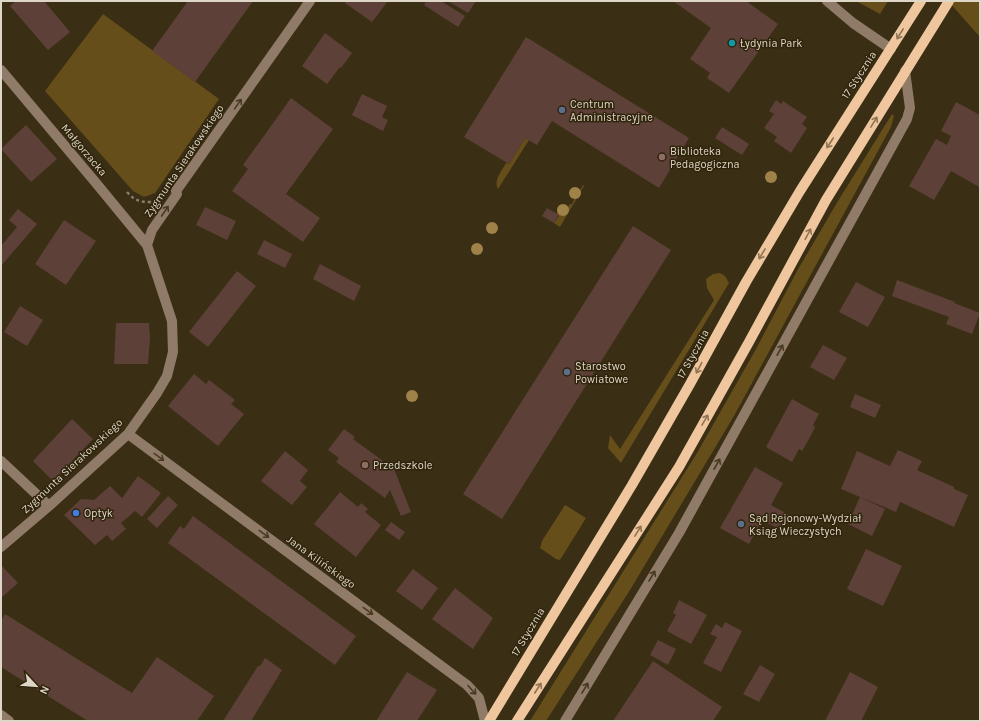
<svg xmlns="http://www.w3.org/2000/svg" width="981" height="722" font-family="Karla,sans-serif">
<rect width="100%" height="100%" fill="#3a2e15"/>
<!-- green -->
<path fill="#654e1a" d="M856,1H888L880,14Z
M948,1H980V37Z
M103,14L219,99L155,193L144,197L133,191L45,91Z
M892,114L894,116L891,127L734,416L630,590L546,721H530L697,453L756,349L797,271L838,201Z
M525,138L529,140L498,189C493,180 502,171 506,163L509,164Z
M583,185L584,186L560,227L554,223L559,216L556,214L562,205L567,208L570,204H572L576,196L573,194L575,189L579,192Z
M720,273L725,276L729,283L621,463L608,448L610,435L620,449L714,300L707,288L706,279L713,274Z
M565,505L586,518L560,560L556,559L540,548L542,541Z"/>
<!-- building -->
<path fill="#5d4138" d="M16,1H44L70,32L48,50L10,6Z
M188,1H253L195,82L152,51Z
M346,1H388L372,22L345,3Z
M426,1H441L465,16L458,27L424,5Z
M448,1H476L468,13Z
M673,1H746L778,24L729,93L707,78L710,73L690,59L711,28Z
M325,33L352,53L341,68L340,67L327,84L302,66Z
M526,37L689,138L659,188L552,121L537,145L525,138L509,164L464,137Z
M362,94L387,106L382,117L388,120L383,131L352,115Z
M291,98L333,129L286,194L320,218L303,242L232,191L248,169L243,165Z
M776,100L781,104L783,101L807,117L802,124L807,128L791,153L774,141L777,137L764,128L774,114L769,111Z
M956,102L980,115V186L979,187L951,171L934,200L909,186L936,139L947,145L951,136L941,131Z
M26,125L57,159L31,182L1,149Z
M722,127L749,144L742,155L715,138Z
M205,207L236,221L227,240L196,225Z
M547,208L559,215L554,223L542,216Z
M18,209L37,224L1,266V246L17,227L9,220Z
M64,220L96,241L66,285L35,264Z
M633,226L671,250L502,519L463,494Z
M264,240L292,254L285,268L257,254Z
M320,264L361,286L354,301L313,279Z
M237,271L256,286L208,347L189,332Z
M897,280L955,302L954,303L980,313L972,334L946,324L949,317L892,296Z
M856,282L885,297L868,327L839,312Z
M20,306L43,320L27,346L4,332Z
M116,323H149L150,338L148,364H114Z
M823,345L847,358L834,380L810,367Z
M194,374L206,384L209,380L235,400L231,404L244,414L218,446L168,406Z
M855,394L881,405L875,418L850,407Z
M792,399L819,414L813,425L815,427L809,439L802,451L799,449L792,462L766,447Z
M72,419L93,439L53,481L33,461Z
M344,429L355,437L353,439L394,469L411,512L401,516L390,490L385,498L336,462L339,458L328,450Z
M898,450L922,461L917,470L954,487V489L968,495L954,527L900,502L896,512L841,489L857,451L890,466Z
M285,451L308,470L300,481L307,487L292,505L261,481Z
M755,467L783,483L771,505L789,515L781,530L762,520L749,544L720,528Z
M138,476L161,493L142,517L135,511L121,523L126,529L112,541L107,535L95,545L64,515L81,499L94,500L110,486L122,498Z
M340,492L358,507L361,503L368,509L365,512L381,525L356,557L314,524Z
M168,496L178,505L157,528L147,519Z
M860,497L885,509L872,536L848,524Z
M193,516L356,636L335,665L168,543L180,526L184,529Z
M391,522L405,532L399,540L385,530Z
M866,549L902,566L883,606L847,589Z
M1,565L18,583L1,598Z
M413,569L438,588L422,610L396,591Z
M455,588L493,618L473,649L432,619Z
M679,600L707,615L691,644L667,631L676,615L673,613Z
M5,614L132,693L157,657L214,696L197,721H88L1,667V621Z
M725,622L742,631L721,672L703,663L717,637L710,634L716,624L722,628Z
M658,640L676,649L668,665L650,655Z
M265,658L282,670L251,721H223L258,666H260Z
M653,661L722,707L713,721H613Z
M760,665L775,674L759,702L743,694Z
M407,672L437,690L417,721H376Z
M850,672L878,687L861,721H825Z"/>
<g fill="none" stroke-linecap="round" stroke-linejoin="round">
<!-- path -->
<path stroke="#887e6a" stroke-width="2.5" stroke-dasharray="3 3" stroke-linecap="butt" d="M127,192C135,201 140,202 151,202"/>
<!-- minor -->
<path stroke="#8f7b67" stroke-width="10" d="M827,1L853,23L891,49
M1,70L96,183L147,245
M128,434L467,685L479,698L485,721
M1,461L49,506
M1,547L49,506L128,434L157,393L167,376L173,352L172,321L147,245L152,230L177,194L176,191L310,1
M1,715L9,721
M565,721L679,533L907,119L910,108L905,71"/>
<!-- major -->
<path stroke="#efc69d" stroke-width="10" d="M489,721L632,485L690,384L746,282L800,191L921,1
M517,721L679,467L749,342L826,200L949,1"/>
</g>
<!-- trees -->
<g fill="#9f8248">
<circle cx="771" cy="177" r="6"/>
<circle cx="575" cy="193" r="6"/>
<circle cx="563" cy="210" r="6"/>
<circle cx="492" cy="228" r="6"/>
<circle cx="477" cy="249" r="6"/>
<circle cx="412" cy="396" r="6"/>
</g>
<!-- one-way arrows -->
<defs><path id="oneway-shaft" d="M-6 0H5M1.5-3L5.5 0L1.5 3" fill="none" stroke-width="1.6" stroke-linecap="round" stroke-linejoin="round"/></defs>
<g stroke="#907554">
<use href="#oneway-shaft" transform="translate(900 34) rotate(122)"/>
<use href="#oneway-shaft" transform="translate(874 122) rotate(-58)"/>
<use href="#oneway-shaft" transform="translate(830 143) rotate(123)"/>
<use href="#oneway-shaft" transform="translate(808 234) rotate(-62)"/>
<use href="#oneway-shaft" transform="translate(762 254) rotate(121)"/>
<use href="#oneway-shaft" transform="translate(699 368) rotate(118)"/>
<use href="#oneway-shaft" transform="translate(705 420) rotate(-60)"/>
<use href="#oneway-shaft" transform="translate(638 531) rotate(-58)"/>
<use href="#oneway-shaft" transform="translate(538 688) rotate(-57)"/>
</g>
<g stroke="#483a22">
<use href="#oneway-shaft" transform="translate(238 104) rotate(-55)"/>
<use href="#oneway-shaft" transform="translate(165 211) rotate(-56)"/>
<use href="#oneway-shaft" transform="translate(780 350) rotate(-61)"/>
<use href="#oneway-shaft" transform="translate(159 457) rotate(36)"/>
<use href="#oneway-shaft" transform="translate(717 464) rotate(-61)"/>
<use href="#oneway-shaft" transform="translate(264 534) rotate(36)"/>
<use href="#oneway-shaft" transform="translate(652 576) rotate(-59)"/>
<use href="#oneway-shaft" transform="translate(368 611) rotate(36)"/>
<use href="#oneway-shaft" transform="translate(585 688) rotate(-59)"/>
<use href="#oneway-shaft" transform="translate(472 690) rotate(48)"/>
</g>
<!-- markers -->
<circle fill="#0f9aa8" stroke="#30240b" stroke-width="1.5" cx="732" cy="43" r="4"/>
<g fill="#5c6f8a" stroke="#30240b" stroke-width="1.5">
<circle cx="562" cy="110" r="4"/>
<circle cx="567" cy="372" r="4"/>
<circle cx="741" cy="524" r="4"/>
</g>
<g fill="#8d6e63" stroke="#30240b" stroke-width="1.5">
<circle cx="662" cy="157" r="4"/>
<circle cx="365" cy="465" r="4"/>
</g>
<circle fill="#3f7fe0" stroke="#30240b" stroke-width="1.5" cx="76" cy="513" r="4"/>
<g text-anchor="middle" dominant-baseline="central" stroke-width="3" stroke-linejoin="round" paint-order="stroke">
<!-- poi labels -->
<g font-size="11" fill="#ded7c8" stroke="#30240b" text-anchor="start">
<text x="740" y="43">Łydynia Park</text>
<text x="570" y="104">Centrum<tspan x="570" dy="13">Administracyjne</tspan></text>
<text x="670" y="151">Biblioteka<tspan x="670" dy="13">Pedagogiczna</tspan></text>
<text x="575" y="366">Starostwo<tspan x="575" dy="13">Powiatowe</tspan></text>
<text x="373" y="465">Przedszkole</text>
<text x="84" y="513">Optyk</text>
<text x="749" y="518">Sąd Rejonowy-Wydział<tspan x="749" dy="13">Ksiąg Wieczystych</tspan></text>
</g>
<!-- street labels -->
<g font-size="11" fill="#ded7c8" stroke="#30240b">
<text transform="translate(859 75) rotate(-57)">17 Stycznia</text>
<text transform="translate(84 150) rotate(50)">Małgorzacka</text>
<text transform="translate(184 161) rotate(-56)">Zygmunta Sierakowskiego</text>
<text transform="translate(693 354) rotate(-61)">17 Stycznia</text>
<text transform="translate(72 466) rotate(-43)">Zygmunta Sierakowskiego</text>
<text transform="translate(321 562) rotate(36)">Jana Kilińskiego</text>
<text transform="translate(528 632) rotate(-59)">17 Stycznia</text>
</g>
</g>
<!-- border -->
<rect width="981" height="722" fill="none" stroke="#ded7c8" stroke-width="4"/>
<!-- north arrow -->
<g transform="translate(36 686) rotate(116)" stroke="#30240b" stroke-width="3" paint-order="stroke">
<path d="M0-3L7 15L0 10L-7 15Z" fill="#ded7c8"/>
<text y="-6" font-size="11" font-weight="bold" text-anchor="middle" fill="#ded7c8">N</text>
</g>
</svg>
